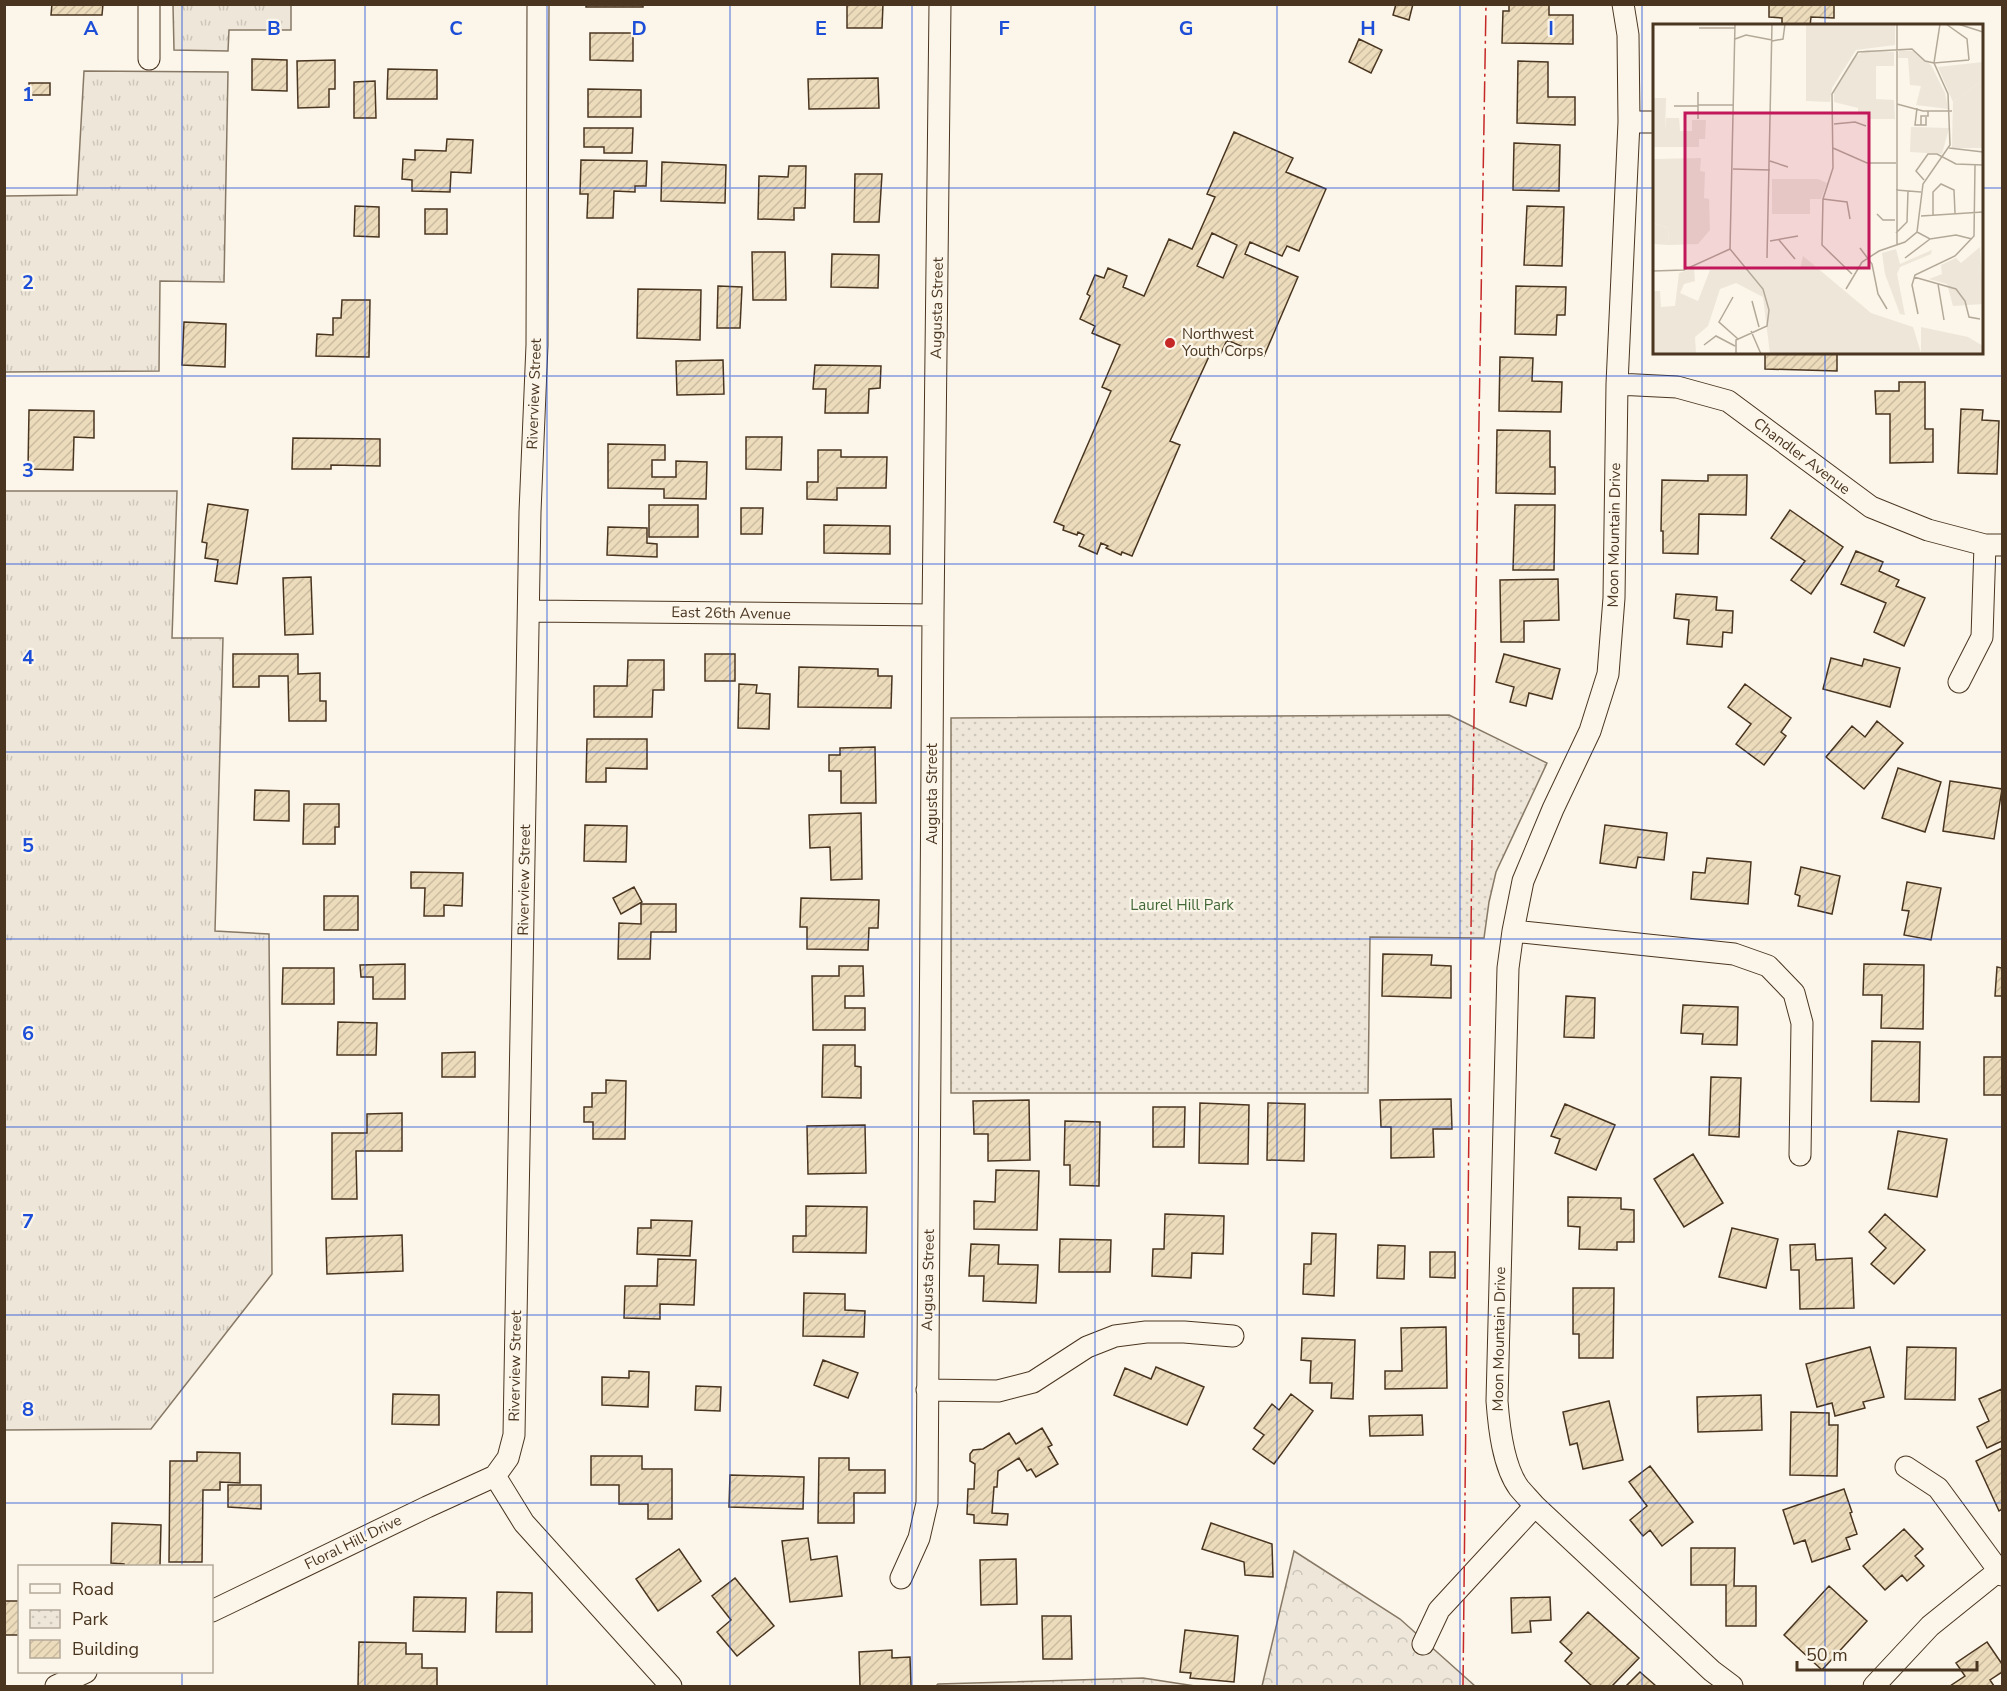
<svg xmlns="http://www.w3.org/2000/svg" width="2007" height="1691" font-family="'Nunito Sans',sans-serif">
<defs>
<pattern id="grass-tufts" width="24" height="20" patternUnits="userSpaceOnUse" patternTransform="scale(1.5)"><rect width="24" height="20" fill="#ede6d9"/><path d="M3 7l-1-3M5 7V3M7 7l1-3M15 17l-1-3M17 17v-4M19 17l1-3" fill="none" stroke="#cdc6ba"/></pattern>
<pattern id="forest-crowns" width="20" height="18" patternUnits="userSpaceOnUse" patternTransform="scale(1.5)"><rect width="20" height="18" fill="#ede6d9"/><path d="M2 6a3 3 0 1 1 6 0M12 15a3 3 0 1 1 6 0" fill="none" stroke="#cdc6ba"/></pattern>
<pattern id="park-dots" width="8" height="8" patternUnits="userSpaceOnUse" patternTransform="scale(1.5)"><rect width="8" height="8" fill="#ede6d9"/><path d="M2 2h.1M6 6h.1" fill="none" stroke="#cdc6ba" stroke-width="1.8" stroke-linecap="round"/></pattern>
<pattern id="building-hatch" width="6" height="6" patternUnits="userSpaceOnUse" patternTransform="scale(1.5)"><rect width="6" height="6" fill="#ecdcbc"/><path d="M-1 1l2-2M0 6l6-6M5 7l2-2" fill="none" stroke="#ccbda1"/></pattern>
</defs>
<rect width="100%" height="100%" fill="#fbf6e9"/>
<!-- grass -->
<path fill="url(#grass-tufts)" stroke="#887966" stroke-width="1.5" d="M173,5H291V30H229L228,51L174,50Z
M84,71L228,72L224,282L160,281L159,371L5,372V196L77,195Z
M5,491H177L172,638H223L215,931L269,934L272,1274L151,1429L5,1430Z"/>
<!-- forest -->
<path fill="url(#forest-crowns)" stroke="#887966" stroke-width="1.5" d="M1294,1551L1400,1619L1475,1686H1262Z
M1143,1678L1195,1686H936L938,1684Z"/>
<!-- park -->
<path fill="url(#park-dots)" stroke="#887966" stroke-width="1.5" d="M1449,715L1547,763L1496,872L1489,902L1484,938L1370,937L1368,1093H951V718Z"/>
<!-- building -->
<path fill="url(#building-hatch)" stroke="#4a3520" stroke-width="1.5" fill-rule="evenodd" d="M52,4H103L102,15H51Z
M586,4H643V7H586Z
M847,4H883L882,28H847Z
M1396,4H1413L1409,20L1393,15Z
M1509,4H1549V15H1573V44L1502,43L1503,11H1509Z
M1769,4H1834V18L1811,17L1810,26H1782V18L1769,17Z
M590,33H633V61L590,60Z
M1359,39L1382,50L1371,73L1349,62Z
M252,59L287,60V91L252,90Z
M335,60V89H329V107L298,108L297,61Z
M1518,61L1548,62V97H1575V125L1517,123Z
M388,69L437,70V99H387Z
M878,78L879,108L809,109L808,79Z
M375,81L376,118H354V82Z
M29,83H50V95H29Z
M588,89L641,90V117H588Z
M584,128H633L632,153H604V147H584Z
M1234,132L1293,158L1286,172L1326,189L1299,251L1287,246L1282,256L1250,242L1245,254L1298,277L1264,356L1227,340L1221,353L1212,350L1170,441L1180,445L1132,556L1122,552L1121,555L1106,548L1108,546L1101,543L1097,554L1079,546L1084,535L1078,532L1077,535L1063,530L1064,526L1054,522L1111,391L1102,387L1120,345L1092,333L1095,326L1080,319L1090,296L1087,294L1095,275L1104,278L1108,268L1127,276L1123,287L1144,296L1169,239L1192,249L1215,197L1207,194ZM1212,233L1237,245L1223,278L1197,266Z
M447,139L473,140L471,173L451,172L450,192L412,191V180L402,179L403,159L415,160V150L446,151Z
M1514,143L1560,145L1559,191L1513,190Z
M581,160L647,161L646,186H635V192L614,191L613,218H587L588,194H580Z
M662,162L726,165L725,203L661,201Z
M789,166H806L805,208H794V220L758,219L759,176L788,177Z
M855,174H882L879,222H854Z
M355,206L379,207V237L354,236Z
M1527,206L1564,207L1562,266L1524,265Z
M425,209H447V234H425Z
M752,252H785L786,300H753Z
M832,254L879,255L878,288L831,287Z
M718,286L742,287L740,328H717Z
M1516,286L1566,287L1565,315H1557L1556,335L1515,334Z
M638,289L701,290L700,340L637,338Z
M342,300H370L369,357L316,356L317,334L333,335V318H341Z
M184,322L226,324L225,367L182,365Z
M1765,352H1837V371L1765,369Z
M1500,357L1533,358L1532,381L1562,382L1561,412L1499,411Z
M723,360L724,394L677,395L676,361Z
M815,365L881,366L880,388L869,389L868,413H825L826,389H813Z
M1899,382H1925V429H1933V462L1890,463V414H1876L1875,391H1899Z
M1961,409L1983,410L1982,420L1999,421L1997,474L1958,473Z
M29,410L94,411V438L74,437L73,470L28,469Z
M1497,430L1550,431V467H1555V494L1496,493Z
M746,437H782L781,470L746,469Z
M293,438L380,439V466L331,465V469H292Z
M608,444L665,445V460H652V477H676V461L707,462L706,499L664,498V489L608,488Z
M818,450H841V457H887L886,488H837V500L807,499V482H818Z
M1708,475H1747L1746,515L1699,514L1698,554L1663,553V531H1661L1662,480L1708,481Z
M208,504L248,510L237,584L215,581L218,560L205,558L207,543L202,542Z
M649,505H698V537H649Z
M1515,505H1555L1554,570H1513Z
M741,508H763L762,534H741Z
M1790,510L1843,547L1811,594L1791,580L1805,561L1771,538Z
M824,525L890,526V554L824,553Z
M608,527L647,528V543L657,544V557L607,555Z
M1856,551L1883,562L1879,571L1899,580L1896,586L1925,598L1904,646L1874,632L1886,603L1841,584Z
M311,577L313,634L285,635L283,578Z
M1558,579L1559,620L1524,621V642H1501L1500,580Z
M1676,594L1717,597L1716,610L1733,611L1732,633L1723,632L1722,647L1687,644L1689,620L1674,618Z
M233,654H298V674L320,673V701H326V721H289L288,676H259V687H233Z
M705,654H735V681H705Z
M1504,654L1560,669L1552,699L1529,693L1526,706L1510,702L1514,687L1496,682Z
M1831,658L1862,666L1864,659L1900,668L1890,707L1823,689Z
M628,660H664V690H653L652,717H594V686H627Z
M799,667L878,669V676H892L891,708L798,707Z
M739,684L757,685L756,693L770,694L769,729L738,728Z
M1745,684L1791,718L1781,732L1786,736L1764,765L1736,744L1751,724L1728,707Z
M1877,721L1903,743L1864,789L1826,757L1852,726L1865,737Z
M587,739H647V769L606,768V782H586Z
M875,747L876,803H841V771H829V755H840V748Z
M1898,768L1941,782L1925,832L1882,818Z
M1950,781L2002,789L1994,839L1943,831Z
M255,790L289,791V821L254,820Z
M304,804H339V827H335V844H303Z
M861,813L862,879L831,880L830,847L810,848L809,815Z
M585,825L627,826L626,862L584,861Z
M1605,825L1667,833L1664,860L1638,857L1636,868L1600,863Z
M1707,858L1751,862L1748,904L1691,899L1693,872L1705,873Z
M1801,867L1840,876L1832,914L1798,906L1800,896L1795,894Z
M411,872L463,873L462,906L444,905V916H424L425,888H411Z
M1907,882L1941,888L1931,940L1904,935L1909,911L1902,910Z
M634,887L642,902L621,914L613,898Z
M324,896H358V930H324Z
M801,898L879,900L878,928H869L868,950L807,949V927H800Z
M641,904H676V932H651L650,959H618L619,923L641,924Z
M1383,954L1432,955L1431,965L1451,966V998L1382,996Z
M405,964V999H373V977H361L360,965Z
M1864,964L1924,965L1923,1029L1881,1028L1882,995H1863Z
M839,966H863L864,996H845V1008H865V1030H813L812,976H839Z
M1997,967L2002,968V996H1995Z
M283,968H334V1004H282Z
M1566,996L1595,998L1594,1038L1564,1037Z
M1683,1005L1738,1007L1737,1045L1702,1044L1703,1034L1681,1033Z
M338,1022L377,1023L376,1055H337Z
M1872,1041L1920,1042L1919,1102L1871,1101Z
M823,1045H855V1066L861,1067V1098L822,1097Z
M475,1052V1077H442V1053Z
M1984,1057H2002V1095H1984Z
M1711,1077L1741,1078L1739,1137L1709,1135Z
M606,1080L626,1081L625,1139H593V1122H584V1107H592V1093H606Z
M1451,1099L1452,1129H1433L1434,1157L1391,1158V1127H1381L1380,1100Z
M1029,1100L1030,1160L988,1161V1134H974L973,1101Z
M1200,1103L1249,1105L1248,1164L1199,1163Z
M1268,1103L1305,1104L1304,1161L1267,1160Z
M1565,1104L1615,1125L1596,1170L1555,1153L1560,1139L1551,1136Z
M1153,1107H1185L1184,1147H1153Z
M402,1113V1151H356L357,1199H332V1133H367V1114Z
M1065,1121L1100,1122L1099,1186L1070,1185V1165H1064Z
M865,1125L866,1173L808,1174L807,1126Z
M1898,1131L1947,1139L1937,1197L1888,1189Z
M1693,1154L1723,1203L1684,1227L1654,1179Z
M996,1170L1039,1171L1037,1230L974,1229V1201L995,1202Z
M1568,1197L1621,1198V1209L1634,1210V1242H1617V1250L1579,1249L1580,1227L1568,1226Z
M806,1206L867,1207L866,1253L793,1252V1236H806Z
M1165,1214L1224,1216L1223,1254L1192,1253L1191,1278L1152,1276L1153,1249H1164Z
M1885,1214L1925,1250L1894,1284L1871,1264L1886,1248L1869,1232Z
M651,1220L692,1221L690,1256L637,1254L638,1228H651Z
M1732,1228L1778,1239L1766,1288L1719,1277Z
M1312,1233L1336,1234L1334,1296L1303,1294L1304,1264H1311Z
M402,1235L403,1271L327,1274L326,1238Z
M1060,1239L1111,1240L1110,1272H1059Z
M971,1244L999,1245L998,1264L1038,1265L1036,1303L983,1301L984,1276H969Z
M1815,1244L1816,1260L1852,1258L1854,1308L1800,1309L1799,1270H1791L1790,1245Z
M1378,1245L1405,1246L1404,1279L1377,1278Z
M1430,1252H1455V1278L1430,1277Z
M658,1259L696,1260L694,1305L660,1304V1319L624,1318L625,1286H657Z
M1573,1288H1614L1613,1358H1579V1334H1573Z
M804,1293L845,1294V1310L865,1311L864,1337L803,1336Z
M1446,1327L1447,1388L1385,1389V1371H1402L1401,1328Z
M1302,1338L1355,1340L1353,1399L1331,1398L1332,1383H1310L1311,1361L1301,1360Z
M1870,1347L1884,1397L1863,1402L1865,1408L1835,1416L1832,1403L1817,1407L1806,1364Z
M1907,1347L1956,1348L1955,1400L1905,1399Z
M823,1360L858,1373L848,1398L814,1385Z
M1156,1367L1204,1387L1187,1425L1114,1395L1125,1368L1151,1379Z
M629,1371L649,1372L648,1407L602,1405V1377L629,1378Z
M696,1386L721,1387L720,1411L695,1410Z
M2002,1389V1441L1987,1448L1977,1427L1989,1421L1979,1399Z
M393,1394L439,1395V1425L392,1424Z
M1291,1394L1313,1411L1274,1464L1253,1449L1264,1435L1254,1428L1272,1404L1279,1410Z
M1761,1395L1762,1430L1698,1432L1697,1397Z
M1609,1401L1623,1460L1583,1469L1577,1443L1570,1445L1563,1412Z
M1791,1412L1829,1413V1425H1838L1837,1476L1790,1475Z
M1422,1415L1423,1435L1370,1436L1369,1416Z
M1042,1428L1052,1445L1048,1447L1058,1464L1036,1477L1031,1469L1027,1471L1019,1458L998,1471L997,1487H994L992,1513L1008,1514L1007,1525L974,1523V1515L967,1514L968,1489H974L975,1464L970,1461V1454L973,1450L983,1449L1009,1433L1016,1444Z
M2002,1448V1509L1999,1511L1976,1461Z
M197,1452L240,1453V1483L220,1482V1490H203L202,1562H169L170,1461H197Z
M591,1456H642V1469H672V1519H648V1504H619V1485H591Z
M819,1458H849V1470H885V1493H854V1523H818Z
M1650,1466L1693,1522L1662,1546L1650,1530L1643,1536L1630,1520L1647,1506L1629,1482Z
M730,1475L804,1477L803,1509L729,1507Z
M228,1485H261V1509L228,1507Z
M1844,1489L1852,1512L1850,1513L1857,1534L1846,1538L1850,1549L1812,1562L1805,1540L1794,1544L1783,1510Z
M112,1523L161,1525L160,1566H124V1564L111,1563Z
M1211,1523L1272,1544L1273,1577L1245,1575L1244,1562L1202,1549Z
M1904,1529L1923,1549L1915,1556L1924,1566L1907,1581L1902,1575L1885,1590L1863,1566Z
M808,1538L811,1560L837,1556L842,1596L790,1602L782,1541Z
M1691,1548H1735L1734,1586H1756V1626H1726V1585H1691Z
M679,1549L701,1581L658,1611L636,1579Z
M1016,1559L1017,1604L981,1605L980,1560Z
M735,1578L774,1626L737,1656L717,1632L731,1620L712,1596Z
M1829,1586L1867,1621L1822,1670L1784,1635Z
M497,1592L532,1593V1632H496Z
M414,1597L466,1598L465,1632L413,1631Z
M1550,1597L1551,1620L1530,1621L1531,1632L1512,1633L1511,1598Z
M4,1601H20V1635H4Z
M1588,1612L1639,1658L1612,1686H1592L1565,1661L1572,1653L1560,1642Z
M1042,1616H1071L1072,1659H1043Z
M1185,1630L1238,1636L1234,1682L1190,1678L1191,1673L1180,1672Z
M359,1642L406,1643V1654H422V1668H437V1686H358Z
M1987,1642L2002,1664V1672L1990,1680L1994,1686H1950L1965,1676L1956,1663Z
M892,1650V1658L910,1657L911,1686H860L859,1652Z
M1640,1672L1656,1686H1626Z"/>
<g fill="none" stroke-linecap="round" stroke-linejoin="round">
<!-- minor casing -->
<g stroke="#4a3520" stroke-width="23">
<path id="minor" d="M149,4V59
M538,4L537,345L530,512L514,1435L508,1458L495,1476L524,1523L671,1686
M1623,4L1628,35L1629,122L1617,384L1614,598L1608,674L1590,731L1553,809L1523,881L1513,931L1508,968L1497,1401C1499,1428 1503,1466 1519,1488C1524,1494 1530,1500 1535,1506L1712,1671L1732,1686
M1629,122H1654
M1617,384L1677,387L1728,401L1871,507L1928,530L1985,545H2002
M530,611L933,615
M1959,682L1982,637L1985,545
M1513,931L1734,954L1768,966L1794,993L1802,1023L1800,1155
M927,1390L998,1391L1033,1382L1087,1347L1115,1336L1146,1332H1184L1233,1336
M1906,1467L1938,1488L2002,1575
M901,1578L919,1538L927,1503L933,615L940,4
M212,1611L427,1507L495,1476
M1423,1644L1439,1610L1535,1506
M56,1686L86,1672
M1874,1686L1930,1626L2002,1568"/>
</g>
<!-- minor -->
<use href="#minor" stroke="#fbf6e9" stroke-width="21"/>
<!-- power -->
<path stroke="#c62828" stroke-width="1.5" stroke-dasharray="21 4.5 3 4.5" stroke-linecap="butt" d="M1463,1686L1472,838L1486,4"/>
</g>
<!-- grid -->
<path fill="none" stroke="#1d4ed8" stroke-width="1.5" stroke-opacity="0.55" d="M182,4V1566M365,4V1686M547,4V1686M730,4V1686M912,4V1686M1095,4V1686M1277,4V1686M1460,4V1686M1642,4V1686M1825,4V26M4,188H1654M1982,188H2002M1825,352V1686M4,376H2002M4,564H2002M4,752H2002M4,939H2002M4,1127H2002M4,1315H2002M4,1503H2002M182,1672V1686"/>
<!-- markers -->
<circle fill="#c62828" stroke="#fbf6e9" stroke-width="2" cx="1170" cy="343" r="6"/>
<g text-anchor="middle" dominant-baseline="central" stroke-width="4.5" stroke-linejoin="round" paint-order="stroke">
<!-- street labels -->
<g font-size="15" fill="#4a3520" stroke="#fbf6e9">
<text transform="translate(937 308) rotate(-89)">Augusta Street</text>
<text transform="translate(534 394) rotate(-88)">Riverview Street</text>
<text transform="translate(1802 456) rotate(37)">Chandler Avenue</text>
<text transform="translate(1614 535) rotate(-89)">Moon Mountain Drive</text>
<text transform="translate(731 613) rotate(1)">East 26th Avenue</text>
<text transform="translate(932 794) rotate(-90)">Augusta Street</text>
<text transform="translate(524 880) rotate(-89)">Riverview Street</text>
<text transform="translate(928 1280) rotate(-89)">Augusta Street</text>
<text transform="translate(1499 1339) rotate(-89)">Moon Mountain Drive</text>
<text transform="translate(515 1366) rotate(-89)">Riverview Street</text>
<text transform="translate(353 1542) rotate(-26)">Floral Hill Drive</text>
</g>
<!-- poi labels -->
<g font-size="15" fill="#4a3520" stroke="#fbf6e9" text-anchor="start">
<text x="1182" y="334">Northwest<tspan x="1182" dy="17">Youth Corps</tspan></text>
</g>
<!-- park labels -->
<g font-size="15" fill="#436837" stroke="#fbf6e9">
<text x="1182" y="905">Laurel Hill Park</text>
</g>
</g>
<!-- overview -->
<g transform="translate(1653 24)">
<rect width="330" height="330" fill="#fbf6e9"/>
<path d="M246,26L261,27L278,41L292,69L295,85L263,81L268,62L257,61L255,34H245ZM330,38V56L300,78L285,43ZM13,94H26L27,107H39V96H53L52,115H46V123H0V108L12,107ZM48,134L47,147L52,148L51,174L56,175L57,206L45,220L16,221L15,204L0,199V135Z" fill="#ede6d9"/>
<path d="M153,0H242V21L203,26L179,64L177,78L153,77ZM213,26L241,28V42H223V75L241,76L242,95H215V90L205,89V84L181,78V67L200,34ZM330,56V124H299L300,78ZM0,74H13L12,108H0ZM258,103L296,104L289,130L257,128ZM0,199L15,204L16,221L0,220ZM327,223L330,280L300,282L294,260L276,255L289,250L288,241L303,234L308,239ZM243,225L247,240L279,226L278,230L247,243L244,250L252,291L247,290L232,250L229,229ZM150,232L218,289L260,303L268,329L272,330H117L110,273L83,259L67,265L55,302L42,313L43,330H0V267H7L8,283L22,282L26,249L41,244L42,257L31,260L27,269L45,277L57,246L147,245Z" fill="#ede6d9"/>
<path d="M119,155H165L174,159L168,175H157V190H119ZM268,303L315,313L330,322V330L268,329Z" fill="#ede6d9"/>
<path fill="none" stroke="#b4a999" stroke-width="1.5" d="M82,0L77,225L110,265L116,286L114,302L83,316V330M244,0V220M287,0L281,39L316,36M293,0L314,15L316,36M305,0L330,8M46,4H82M82,15L93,11L119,16M119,17L130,15L132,0M45,68V95M244,80L270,87H299M45,81H81M21,82H45M264,84L262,101H268M273,93V101H268V92H275V87M181,100L202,98L213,102M180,124L214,139H243M296,124L330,128M117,137L135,143M80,145L117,146M271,156L263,147L275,130H284L303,140L330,141M243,166L268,168M170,175L194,178L197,195M224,190L230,196H242M268,192L330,188M280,192V168L288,160L301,166L302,189M264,208L277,215L303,211L319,215M243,209L254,198L255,167M126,216L142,235M117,217L145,212M207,224L219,240L225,270L234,285M114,234L119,0M252,234L277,215M0,247L31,246L77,225M261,253L303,265L312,277L316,293L327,295M285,260L291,296M193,265L209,238L226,227L252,218L264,208L270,160L297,121L295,70L281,39L272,37L259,25L205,28L179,70L180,144L170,175L169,221L199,250M80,273L66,298L85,315M99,277L106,303M265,290L259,261L262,251L302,232L321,212L322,141M98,307L108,330M51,321L63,312L82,322"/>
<path fill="#c2185b" fill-opacity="0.15" stroke="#c2185b" stroke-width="3" d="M32,89H216V244H32Z"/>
<rect width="330" height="330" fill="none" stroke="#4a3520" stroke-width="3"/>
</g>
<g font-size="20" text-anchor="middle" font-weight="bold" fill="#1d4ed8" stroke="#fbf6e9" stroke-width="4.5" stroke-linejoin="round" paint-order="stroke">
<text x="91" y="35">A</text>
<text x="274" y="35">B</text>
<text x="456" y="35">C</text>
<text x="639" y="35">D</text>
<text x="821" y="35">E</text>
<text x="1004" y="35">F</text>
<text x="1186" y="35">G</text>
<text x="1368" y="35">H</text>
<text x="1551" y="35">I</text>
<text x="28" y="101">1</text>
<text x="28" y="289">2</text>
<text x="28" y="477">3</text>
<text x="28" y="664">4</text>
<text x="28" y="852">5</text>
<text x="28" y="1040">6</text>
<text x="28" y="1228">7</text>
<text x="28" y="1416">8</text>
</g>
<!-- border -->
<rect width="2007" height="1691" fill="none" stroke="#4a3520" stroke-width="12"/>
<!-- legend -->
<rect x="18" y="1565" width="195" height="108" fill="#fbf6e9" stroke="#b4a999" stroke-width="1.5"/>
<rect x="30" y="1584" width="30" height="9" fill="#fbf6e9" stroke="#b4a999" stroke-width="1.5"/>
<text x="72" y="1595" font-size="18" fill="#4a3520">Road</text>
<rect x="30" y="1610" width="30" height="18" fill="url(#park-dots)" stroke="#b4a999" stroke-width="1.5"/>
<text x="72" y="1625" font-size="18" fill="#4a3520">Park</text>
<rect x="30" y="1640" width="30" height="18" fill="url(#building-hatch)" stroke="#b4a999" stroke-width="1.5"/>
<text x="72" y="1655" font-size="18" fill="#4a3520">Building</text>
<!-- scale -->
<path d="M1797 1661v9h180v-9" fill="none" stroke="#4a3520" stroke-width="3"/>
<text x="1806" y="1661" font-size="18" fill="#4a3520" stroke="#fbf6e9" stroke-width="4.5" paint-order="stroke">50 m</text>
</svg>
